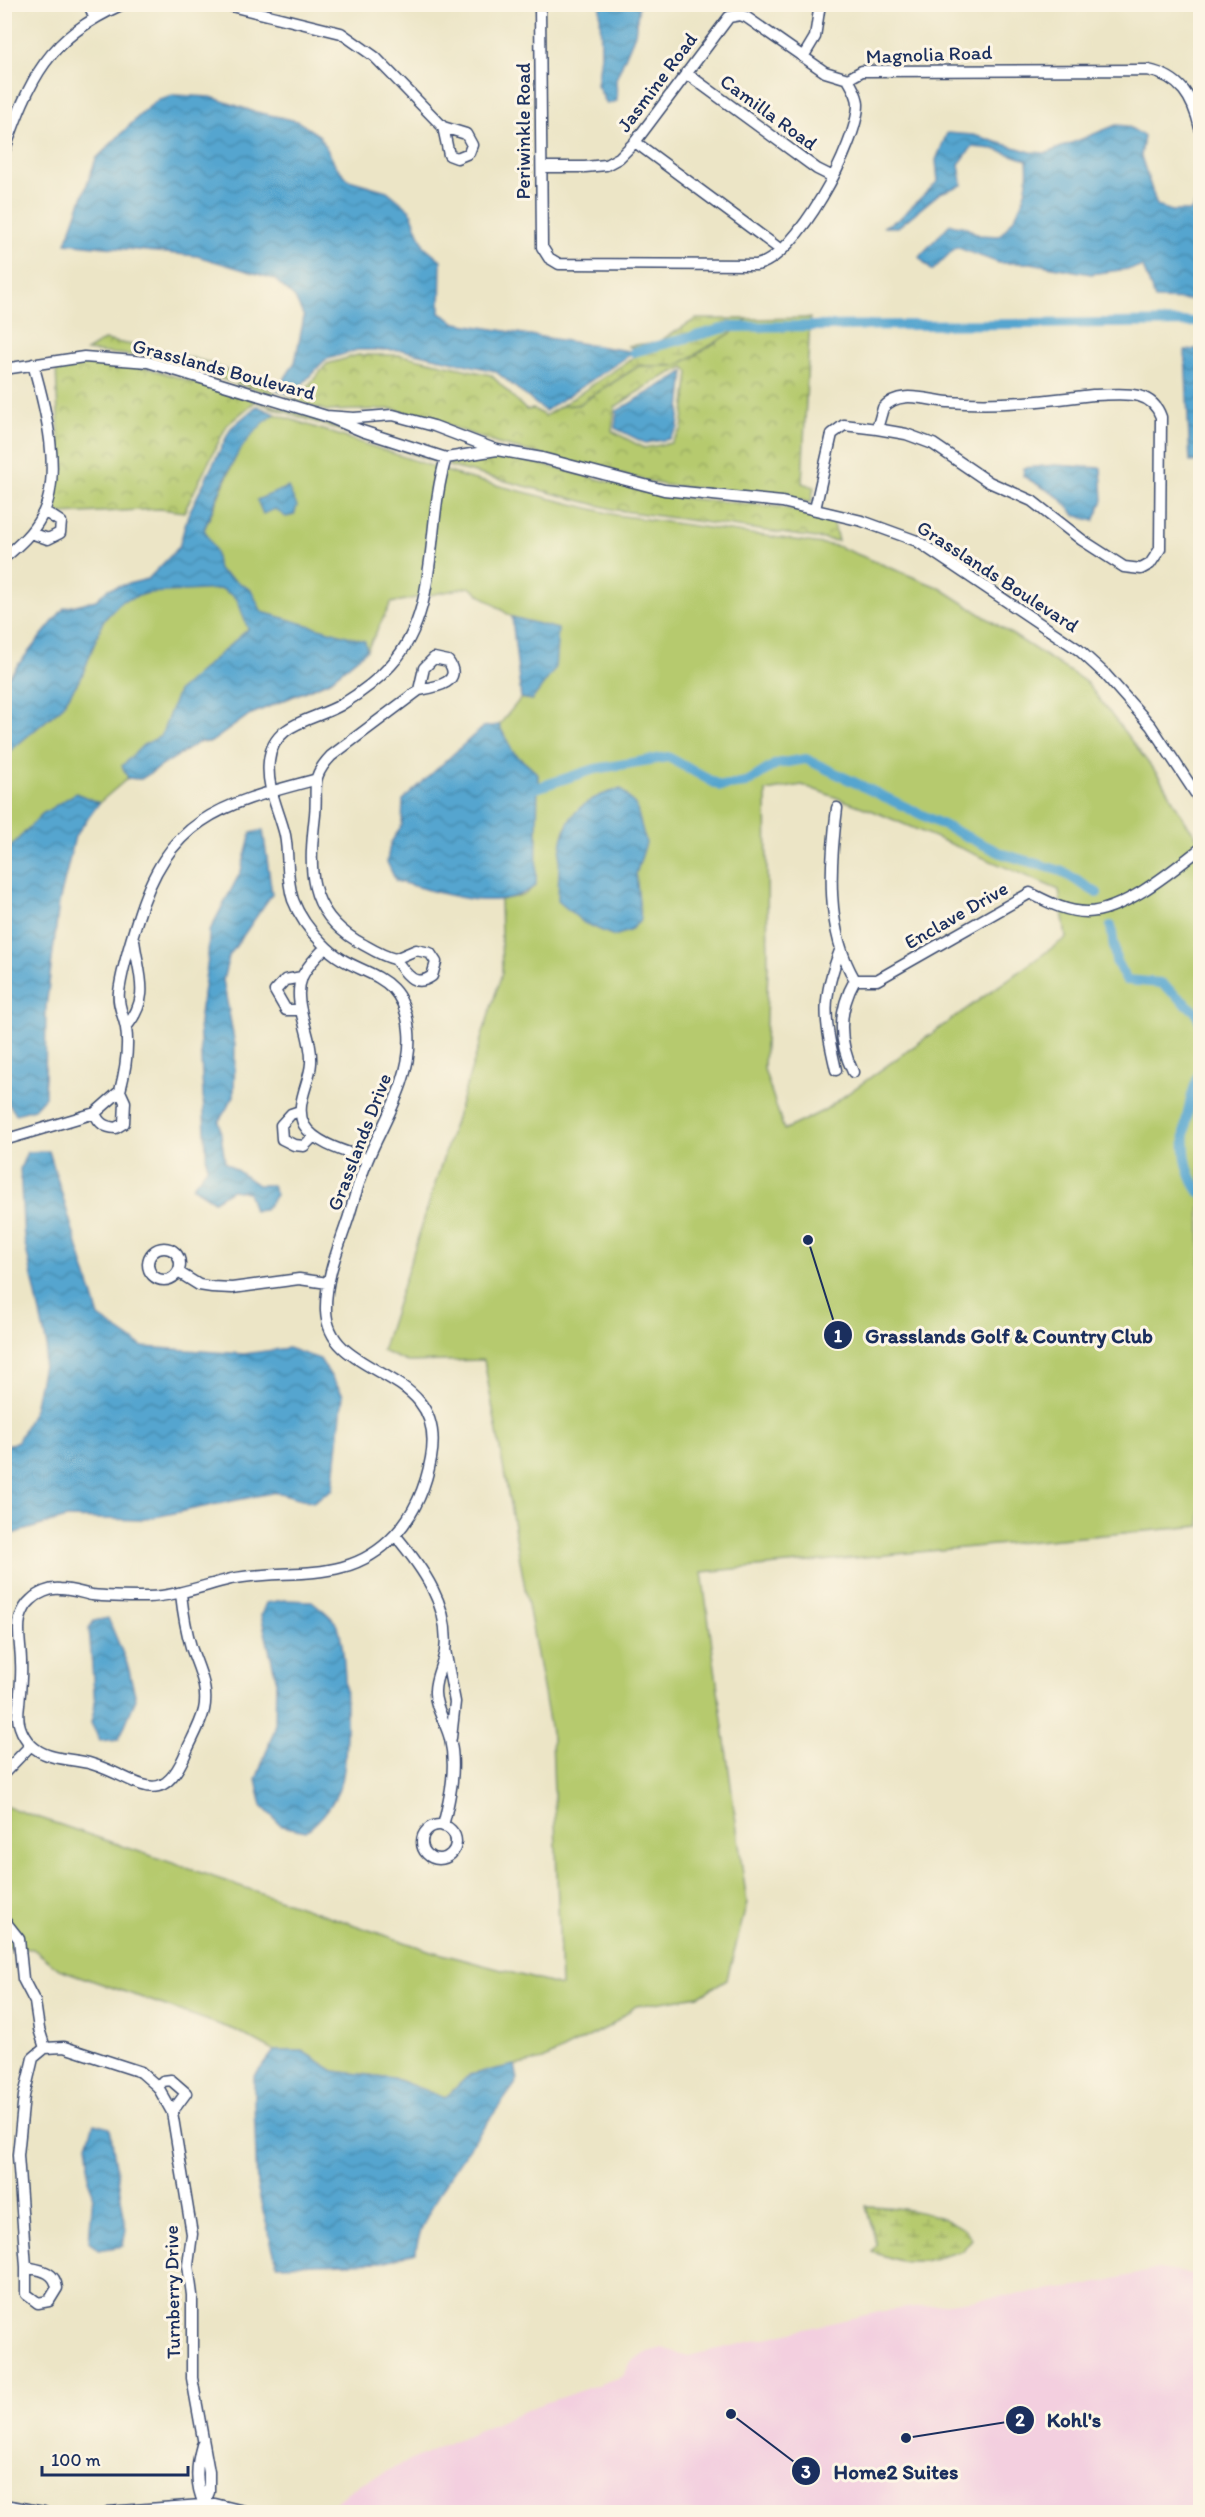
<svg xmlns="http://www.w3.org/2000/svg" width="1205" height="2517" font-family="Itim,sans-serif">
<defs>
<pattern id="wetland-marsh" width="20" height="14" patternUnits="userSpaceOnUse" patternTransform="scale(1.5)"><rect width="20" height="14" fill="#b6ca6e"/><path d="M1 5h8M5 5V1M11 12h8M15 12V8" fill="none" stroke="#93a45e"/></pattern>
<pattern id="park-crowns" width="20" height="18" patternUnits="userSpaceOnUse" patternTransform="scale(1.5)"><rect width="20" height="18" fill="#b6ca6e"/><path d="M2 6a3 3 0 1 1 6 0M12 15a3 3 0 1 1 6 0" fill="none" stroke="#93a45e"/></pattern>
<pattern id="water-waves" width="16" height="10" patternUnits="userSpaceOnUse" patternTransform="scale(1.5)"><rect width="16" height="10" fill="#54a5cf"/><path d="M0 5q4-4 8 0t8 0" fill="none" stroke="#4587ab"/></pattern>
</defs>
<rect width="100%" height="100%" fill="#fcf5e5"/>
<filter id="ink" filterUnits="userSpaceOnUse"><feTurbulence type="fractalNoise" baseFrequency=".0167" numOctaves="2"/><feDisplacementMap in="SourceGraphic" scale="12" xChannelSelector="R" yChannelSelector="G"/><feConvolveMatrix kernelMatrix="1 2 1 2 8 2 1 2 1" color-interpolation-filters="sRGB"/></filter>
<filter id="wash" filterUnits="userSpaceOnUse"><feTurbulence type="fractalNoise" baseFrequency=".008" numOctaves="4" result="noise"/><feDisplacementMap in="SourceGraphic" scale="24" xChannelSelector="R" yChannelSelector="G"/><feGaussianBlur stdDeviation="1.35" result="paint"/><feColorMatrix in="noise" values="0 0 0 0 0 0 0 0 0 0 0 0 0 0 0 0 0 1.4 0 .05"/><feComposite in="paint" operator="in"/></filter>
<g filter="url(#wash)">
<rect width="100%" height="100%" fill="#ece5c6"/>
<!-- built -->
<path fill="#f3cfdf" d="M1158,2269L1200,2275V2512H328L336,2502L359,2484L446,2444L536,2406L623,2376L631,2362L644,2353L663,2348L688,2356L883,2311L1085,2286Z"/>
<!-- grass -->
<path fill="#b6ca6e" stroke="#687c66" stroke-width="1.5" fill-rule="evenodd" d="M275,414L464,477L616,515L837,546L940,588L1086,682L1160,778L1185,821L1200,841V1526L702,1572L747,1903L727,1979L699,1996L636,2006L610,2026L543,2060L469,2075L445,2098L393,2078L334,2071L302,2051H274L235,2030L59,1969L33,1949L5,1947V1806L431,1951L561,1986L552,1738L484,1360L407,1362L382,1351L502,973L500,900L524,895L536,885L538,774L513,752L499,725L521,698L532,700L558,629L512,617L469,587L391,603L367,650L329,681L249,715L211,742H199L141,779L128,778L99,803L75,794L42,814L5,853V755L61,708L82,676L103,621L121,601L148,593L204,530L241,445L261,424ZM802,785L873,811L1059,890L1066,938L823,1111L784,1130L764,1069L768,966L766,791Z"/>
<!-- wetland -->
<path fill="url(#wetland-marsh)" stroke="#687c66" stroke-width="1.5" d="M696,319H748L733,332L677,366H639L578,405L561,406L637,355V348L627,346L658,342Z
M866,2206C893,2206 959,2214 972,2239L962,2251L924,2261H900L872,2252L876,2244Z"/>
<!-- park -->
<path fill="url(#park-crowns)" stroke="#687c66" stroke-width="1.5" fill-rule="evenodd" d="M810,318L802,483L814,487L811,503L783,496L664,485L498,444L436,421L394,409L327,411L286,398L297,399L327,364L358,355H401L491,375L526,410L534,409L545,416L561,406L578,405L639,366H677L733,332L748,319ZM684,367L689,372L682,429L671,443L644,448L612,431L615,407L653,382Z
M104,340L167,351L210,363L273,391L275,395L149,357L86,351Z
M101,363L147,368L321,420L360,437L439,461V463L276,409L258,402L256,401L227,425L184,512L160,509L61,514L54,509L60,470L56,365Z
M497,456L541,464L663,496L781,507L833,520L838,541L616,510L448,466L449,463Z"/>
<!-- water -->
<path fill="url(#water-waves)" stroke="#386a96" stroke-width="1.5" d="M600,5H639L635,34L616,79L617,101L607,104L597,85L601,55Z
M173,95L211,97L252,111L297,121L320,136L336,166L349,180L387,191L410,210L424,246L441,260L440,313L456,323L634,352L545,411L495,371L402,350H357L325,360L292,395L277,391L295,362L304,317L295,298L274,279L197,256L66,243L96,159L143,112L159,99Z
M1116,125L1127,126L1144,136L1141,156L1157,206L1172,211H1191L1200,194V300L1155,299L1143,267L1091,274L1031,263H999L956,247L932,271L919,257L950,224L966,227L979,235L999,236C1021,215 1030,190 1027,160L994,149L972,147L959,164L962,185L940,193L898,227H883L899,219L938,181L936,160L947,133L973,135L1031,152L1047,153Z
M1200,348V461L1190,462L1185,351Z
M684,372L678,428L669,439L645,443L615,428L617,411Z
M257,406L275,414C233,443 224,484 204,529L215,550L218,570L251,590L262,612L365,641L367,650L329,681L249,715L211,742H199L141,779L128,778L122,766L143,745L161,736L178,691L248,629L237,599L222,589L148,593L122,601L103,621L82,676L61,708L5,755V681L64,608L96,600L108,589L148,579L179,547L188,515L231,428Z
M1055,465L1101,468L1103,500L1094,521L1075,515L1059,497L1023,476L1024,468Z
M288,487L297,506L294,515L286,517L275,509L263,514L257,500Z
M512,617L558,629L555,669L532,700L521,698Z
M499,725L513,752L538,774L536,885C498,916 439,892 396,881L387,862L390,844L402,825L403,800L483,727Z
M621,789L636,806L646,843L636,874L641,920L629,931L614,936L584,923L558,901C560,843 555,804 621,789Z
M76,793L99,803L75,836L59,903L46,1008L45,1097L34,1109L16,1114L5,1099V853L42,814Z
M263,830L272,894L229,956L223,980L235,1045L234,1096L219,1121L225,1162L258,1185H272L276,1195L265,1210L254,1211L248,1192L231,1190L214,1201L192,1187L207,1168L199,1022L208,958L209,932L241,871L251,833Z
M49,1151L99,1317L143,1347L244,1354L288,1348L320,1359L343,1395L333,1489L313,1502L276,1492L140,1520L66,1518L5,1536V1447L18,1441L34,1409L47,1346L24,1239L20,1169L27,1152Z
M284,1600L312,1601C320,1608 334,1617 338,1627C347,1651 349,1760 341,1784C334,1804 322,1819 306,1831L282,1826L262,1806L256,1780L275,1728L276,1678L261,1615L266,1603Z
M108,1618L128,1666L136,1699L119,1739L100,1741L91,1723L95,1705L89,1628L94,1621Z
M274,2051H302L334,2071L393,2078L445,2098L469,2075L515,2065L518,2080C491,2119 418,2209 416,2252L383,2262L277,2265L257,2187L254,2102V2077Z
M94,2124L110,2128L126,2229L123,2246L98,2250L89,2241L93,2193L88,2180L89,2159L87,2144Z"/>
<g fill="none" stroke-linecap="round" stroke-linejoin="round">
<!-- canal -->
<path stroke="#54a5cf" stroke-width="10" d="M634,352L729,327L1200,322
M536,788L595,769L668,757L720,786L746,783L776,764L806,759L1003,854L1061,871L1097,893
M1111,926L1116,961L1126,980L1161,983L1196,1012L1200,1022
M1200,1071C1186,1109 1174,1157 1200,1193"/>
</g>
</g>
<g filter="url(#ink)">
<g fill="none" stroke-linecap="round" stroke-linejoin="round">
<!-- street casing -->
<g stroke="#3a4a6e" stroke-width="13">
<path id="street" d="M89,4L94,17
M223,4L341,33L375,57L443,127
M540,4L542,247L549,258L559,264L756,265C796,259 858,143 858,104C858,95 852,87 848,79
M803,57L815,37L820,4
M686,73L817,169L833,177
M848,79L862,71L1148,70C1181,77 1193,98 1200,128
M443,127L466,134L472,145L469,153L457,158L449,155Z
M635,142L781,250
M4,152C30,78 47,38 123,4
M542,167H585L606,165L619,158L635,142L729,17L740,15L746,17L825,72L848,79
M4,369L84,357L148,362L326,416L362,431L446,458L497,450
M1093,395C1118,395 1151,387 1161,417L1160,549L1150,564L1141,569L1124,567L1082,540L1032,501L989,482L933,444L906,434L877,429L883,408C899,389 926,400 948,402C997,406 1044,401 1093,395Z
M326,416L354,418L393,415L434,426L497,450L542,458L664,490L782,502L862,521L917,541L1079,650L1105,674L1151,726L1200,800
M815,509L832,434L844,425L877,429
M31,533L48,539L60,533L61,522L44,511
M4,558C19,545 32,534 41,517C64,477 45,406 33,364
M434,658L448,661C464,683 435,687 419,690L424,668Z
M837,808C830,863 825,930 855,980
M325,948C317,956 307,966 302,977C291,1004 313,1034 311,1063C310,1083 294,1105 304,1125C315,1144 347,1152 367,1159
M416,950L430,953L436,962L432,976C414,989 405,972 395,959Z
M395,959C381,956 370,948 357,941C306,910 309,868 315,815C318,787 309,779 331,756L419,690
M301,1010H286L275,991L285,980L302,977
M126,1027C152,996 138,974 134,940
M836,1070C824,1018 821,999 841,948
M853,1072C838,1041 838,1010 855,980H877L1030,893C1048,902 1066,912 1087,912C1124,911 1172,871 1200,849
M300,1111L291,1114L281,1125L282,1139L294,1145L304,1146L313,1137
M95,1113C99,1124 105,1127 116,1128L124,1123L125,1102L120,1091
M4,1140L95,1113L120,1091C125,1072 129,1048 126,1028C124,1016 117,1005 119,992C122,968 130,944 137,921C168,818 219,805 314,780
M148 1264a16 16 0 1 1 32 0a16 16 0 1 1-32 0Z
M178,1272L199,1285L212,1287L232,1288L299,1279L328,1283
M395,1535C421,1566 451,1606 445,1651C443,1664 435,1677 435,1691C434,1707 447,1724 450,1739C457,1768 450,1798 443,1826
M181,1594C183,1612 186,1630 191,1647C198,1668 209,1687 204,1710C201,1723 193,1737 187,1750C161,1814 139,1778 92,1764C72,1758 47,1761 31,1745C26,1740 22,1733 20,1727C17,1719 18,1713 19,1705C20,1691 22,1677 21,1662C21,1648 17,1632 20,1619C22,1612 25,1605 31,1600C38,1593 50,1588 60,1589C71,1589 82,1593 92,1595C110,1597 128,1597 147,1597C177,1596 202,1586 231,1579C290,1567 348,1586 395,1535C415,1513 426,1486 431,1458C448,1364 329,1382 326,1311C325,1278 339,1247 349,1216C355,1195 361,1174 370,1154C387,1116 413,1075 409,1031C403,965 356,980 323,944C311,932 299,916 293,900C286,879 289,856 285,835C279,810 266,788 269,761C273,722 313,721 341,705C359,694 377,681 391,665C441,610 425,526 446,458
M445,1650L455,1702L451,1738
M4,1773L31,1745
M422 1842a17 17 0 1 1 34 0a17 17 0 1 1-34 0Z
M4,1920L19,1939L23,1979L35,2002L39,2029L45,2048
M158,2087L163,2081L171,2080L186,2093L172,2112
M26,2267L18,2155L24,2096L33,2058L45,2048L64,2047L141,2072L158,2087L172,2112L192,2234L188,2265L192,2295V2378L209,2472V2492L204,2504
M26,2267C40,2270 55,2271 57,2288L49,2301L38,2303L26,2294Z
M202,2445C196,2466 195,2484 204,2504
M4,2505L44,2512
M108,2512L215,2504L248,2512"/>
</g>
<!-- street -->
<use href="#street" stroke="#fff" stroke-width="10"/>
</g>
</g>
<g text-anchor="middle" dominant-baseline="central" stroke-width="6" stroke-linejoin="round" paint-order="stroke">
<!-- street labels -->
<g font-size="20" fill="#1b2f5e" stroke="#fcf5e5">
<text transform="translate(929 54) rotate(-2)">Magnolia Road</text>
<text transform="translate(657 82) rotate(-53)">Jasmine Road</text>
<text transform="translate(769 112) rotate(36)">Camilla Road</text>
<text transform="translate(523 131) rotate(-90)">Periwinkle Road</text>
<text transform="translate(224 369) rotate(15)">Grasslands Boulevard</text>
<text transform="translate(998 576) rotate(33)">Grasslands Boulevard</text>
<text transform="translate(956 915) rotate(-30)">Enclave Drive</text>
<text transform="translate(359 1142) rotate(-69)">Grasslands Drive</text>
<text transform="translate(172 2292) rotate(-91)">Turnberry Drive</text>
</g>
</g>
<!-- callouts -->
<path fill="none" stroke="#1b2f5e" stroke-width="2" d="M808 1240L838 1335M906 2438L1020 2420M731 2414L806 2471"/>
<g fill="#1b2f5e" stroke="#fcf5e5" stroke-width="2">
<circle cx="808" cy="1240" r="6"/>
<circle cx="906" cy="2438" r="6"/>
<circle cx="731" cy="2414" r="6"/>
<circle cx="838" cy="1335" r="15"/>
<circle cx="1020" cy="2420" r="15"/>
<circle cx="806" cy="2471" r="15"/>
</g>
<g font-size="18" text-anchor="middle" font-weight="bold" fill="#fff">
<text x="838" y="1342">1</text>
<text x="1020" y="2426">2</text>
<text x="806" y="2478">3</text>
</g>
<g font-size="21" text-anchor="middle" font-weight="bold" fill="#1b2f5e" stroke="#fcf5e5" stroke-width="6" stroke-linejoin="round" paint-order="stroke">
<text x="1009" y="1343">Grasslands Golf &amp; Country Club</text>
<text x="1074" y="2427">Kohl's</text>
<text x="896" y="2479">Home2 Suites</text>
</g>
<!-- margin -->
<rect width="1205" height="2517" fill="none" stroke="#fcf5e5" stroke-width="24"/>
<!-- scale -->
<path d="M42 2466v9h146v-9" fill="none" stroke="#1b2f5e" stroke-width="3"/>
<text x="51" y="2466" font-size="18" fill="#1b2f5e" stroke="#fcf5e5" stroke-width="4.5" paint-order="stroke">100 m</text>
</svg>
